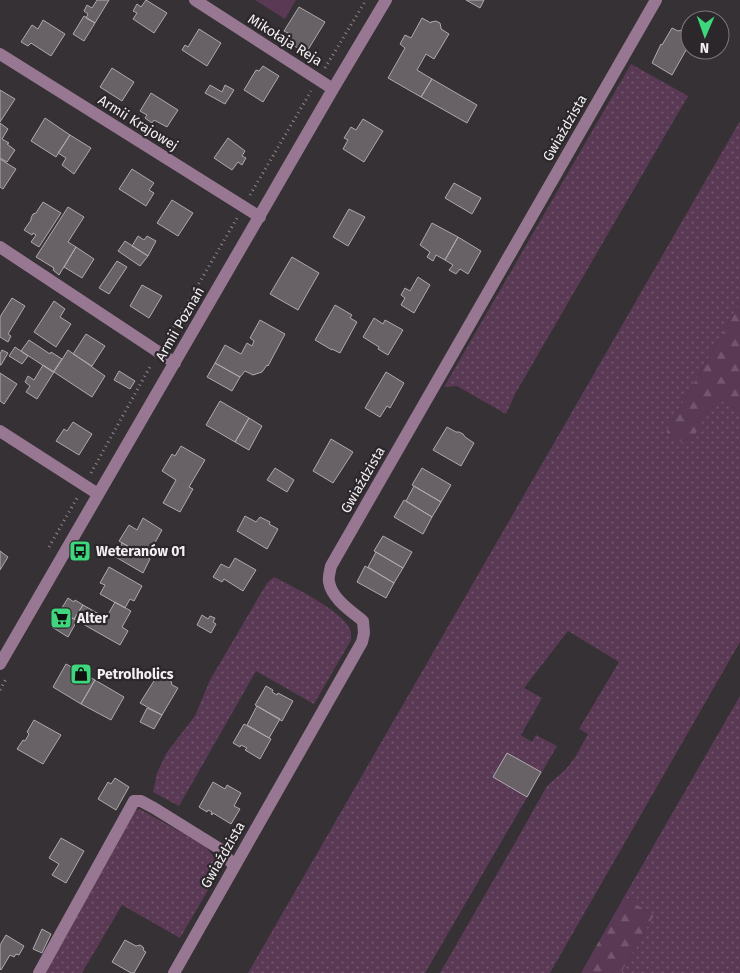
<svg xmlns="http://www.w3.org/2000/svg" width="740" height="973" font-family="'Fira Sans',sans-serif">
<defs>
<pattern id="grass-dots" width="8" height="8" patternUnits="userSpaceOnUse" patternTransform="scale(1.25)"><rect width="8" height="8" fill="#5a3954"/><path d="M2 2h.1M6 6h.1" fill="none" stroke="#72566d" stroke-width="1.8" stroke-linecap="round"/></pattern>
<pattern id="forest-firs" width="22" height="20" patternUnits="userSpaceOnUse" patternTransform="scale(1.25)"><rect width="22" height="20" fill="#5a3954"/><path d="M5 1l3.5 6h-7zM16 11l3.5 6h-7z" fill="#72566d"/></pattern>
</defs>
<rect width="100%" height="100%" fill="#363135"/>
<!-- grass -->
<path fill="url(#grass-dots)" d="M631,64L688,96L515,394L506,414L457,386L444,387Z
M740,121V303L666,432L688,445L716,398L740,411V642L550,973H440L519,836L547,786L566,769L576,756L588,734L579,729L619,662L568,631L524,688L542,698L521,735L532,742L536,735L557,746L425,973H248Z
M274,577C293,587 346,612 351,632C351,635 351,637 351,640L314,704L256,671L179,806L153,792L157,773L167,752L195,716L210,680L267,583Z
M740,696V973H621L654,915L624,897Z
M140,809L205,846L222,866L180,938L122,905L82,973H45L135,810Z"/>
<!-- forest -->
<path fill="url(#forest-firs)" d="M740,303V411L716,398L688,446L666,432Z
M624,897L654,915L621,973H581Z"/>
<!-- garden -->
<path fill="#5a3954" d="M255,0H296L285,19Z"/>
<!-- building -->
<path fill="#686266" stroke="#afa9ae" d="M97,0H109L95,23L86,18L88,14L84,11L87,5L92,8Z
M146,0L167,13L154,33L133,19L137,13L133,11L137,4L141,7Z
M466,0H484L480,8Z
M299,7L325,22L306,53L286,41L290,34L284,31Z
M84,16L95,23L84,41L73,34Z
M422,18L431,23V22L436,21L440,23L441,28V29L449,34L434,59L426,54L417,70L432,79L421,97L388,78L405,48L400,44L405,35L411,38Z
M43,20L65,34L51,56L31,43L28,46L21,42L32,25L38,29Z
M672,28L678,31L682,30L686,32L687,36L690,38V43L672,75L652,63L661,44L662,45Z
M199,29L221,43L207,66L182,50L185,45L188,47Z
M263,66L279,76L263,102L244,90L256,70L259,71Z
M112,68L134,82L122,101L100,87Z
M432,79L477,105L467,123L421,97Z
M210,85L222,92L225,85L234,90L225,104L205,93Z
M0,90L15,99L0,122Z
M151,93L178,110L167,127L154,120L152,123L145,118L147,115L140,111Z
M45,118L70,135L56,157L31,141Z
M363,119L383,131L364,162L343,149L348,140L344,138L351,127L356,130Z
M0,123L8,129L2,139L9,143L7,144L15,150L7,162L0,158Z
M70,135L91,148L74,174L62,165L66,158L58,153Z
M228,138L245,151L242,156L246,158L242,165L238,162L232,170L214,158Z
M0,159L16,169L3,189L0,187Z
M132,169L154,183L149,190L154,193L146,206L119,189Z
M454,183L481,198L472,214L445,198Z
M172,200L193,213L178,236L157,223Z
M43,202L61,213L39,247L31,242L36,235L33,233L32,235L24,230L31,220V218L33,214L36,213Z
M68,207L84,217L68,242L76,247L59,275L53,270L54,268L36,257Z
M349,209L365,217L348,246L333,237Z
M432,223L458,237L445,260L436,255L433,261L427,257L430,252L420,245Z
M138,236L144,240L147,236L156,241L148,256L132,246Z
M458,237L481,251L468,274L460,269L456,274L449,270L453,265L445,260Z
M125,241L148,256L140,266L118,251Z
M76,247L94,259L82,278L64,267Z
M292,257L319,273L298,310L270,294Z
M117,261L127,267L109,294L99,288Z
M418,277L430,285L414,313L401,305L405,298L401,295L405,288L410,291Z
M142,285L162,296L149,318L130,306Z
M12,298L25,306L8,334L11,336L8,342L0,337V317Z
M54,301L65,309L60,317L71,324L56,347L34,332Z
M335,305L352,315L350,318L357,322L340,353L332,349V350L315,340Z
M374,318L383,324L385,320L403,330L388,355L378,349L379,347L363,337Z
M260,320L285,334L268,366L267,365L262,372L253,375L245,371L240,377L215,363L225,345L241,354L247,343L252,346L254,341L250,338Z
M86,334L105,346L92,366L73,354Z
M29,340L50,354L51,352L62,359L53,372L21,351Z
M15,347L28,356L22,364L9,356Z
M2,350L8,353L1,365H0V354Z
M68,350L105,376L92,397L54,372Z
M215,363L240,377L232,391L207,377Z
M43,365L54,372L37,399L26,392L30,386L25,382L28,376L34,380Z
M119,371L135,381L130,389L114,380Z
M386,372L404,383L390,408L387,406L380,417L365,408Z
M0,373L17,384L4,404L0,401Z
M220,401L249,418L235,442L206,425Z
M249,418L262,426L249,450L235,442Z
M73,422L92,434L79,455L56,441L64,429L67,431Z
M447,427L456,432H459L463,434L465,437L474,443L461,466L433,450Z
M331,439L353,452L333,483L313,471Z
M181,446L205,460L189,487L193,489L180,512L163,503L176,480L162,471L172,454L175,456Z
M275,468L294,480L287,492L267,480Z
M422,468L451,485L441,502L412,485Z
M414,486L441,502L432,517L406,501Z
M404,500L432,517L423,534L394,517Z
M245,516L256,522L260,517L270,522L269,524L278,529L267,549L237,531Z
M143,518L162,530L147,557L119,541L129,525L137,530Z
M383,536L412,552L403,568L374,551Z
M122,543L150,559L143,573L114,556Z
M0,551L8,557L0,570Z
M376,552L403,568L394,583L368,567Z
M235,558L256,570L243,591L224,579L222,582L213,577L221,564L229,568Z
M365,566L394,583L386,598L357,582Z
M109,567L142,586L134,601L130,599L125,608L100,594L105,585L100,583Z
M68,598L74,602L75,600L83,605L74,619L60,611Z
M115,602L131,611L122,627L128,631L120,645L74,619L83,605L106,618Z
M61,611L77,621L68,637L52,627Z
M202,615L208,619L210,616L215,618L213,622L216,624L211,633L197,625Z
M66,664L95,680L81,704L53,687Z
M157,676L162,679L166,678L171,681L172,685L178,688L162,715L140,703Z
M95,680L124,697L111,720L81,704Z
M266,686L273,690L272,692L277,695L278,693L293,701L282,721L255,705Z
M257,706L280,719L269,738L247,725Z
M147,708L162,715L154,729L140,722Z
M34,720L61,735L43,764L17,749L23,740L25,741L29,734L27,732Z
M244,724L271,739L260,759L245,750L247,748L241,745L240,747L233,743Z
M507,753L541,772L527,797L493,777Z
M115,778L129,787L116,810L98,799L108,782L111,784Z
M213,782L225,789L227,785L241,793L234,806L240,809L231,824L213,813L212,815L211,814L212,812L208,810L207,812L199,807Z
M61,838L84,851L66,883L52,875L59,864L49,858Z
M42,929L51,934L42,953L33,949Z
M6,935L24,946L19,955L16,954L14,957L10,955L1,970L0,969V945Z
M125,940L136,946L140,945L143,947L144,951L146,952L134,973H131L112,962Z"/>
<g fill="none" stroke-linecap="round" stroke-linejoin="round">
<!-- path -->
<path stroke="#8d898c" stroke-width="3" stroke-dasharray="1 4" stroke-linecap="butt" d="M325,68L366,0
M250,195L311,91
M166,340L237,218
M91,473L151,365
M49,547L77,498
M0,690L7,677"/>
<!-- minor -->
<path stroke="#987792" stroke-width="12" d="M195,0L333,89
M0,54L260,217
M0,247L175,363
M0,431L98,494
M0,664L333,89L386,0
M39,973L134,801H141L154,808L220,849L234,866
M174,973L362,642L364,633L363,621C351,611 332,599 329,582C328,577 330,571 331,566L656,0"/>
</g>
<!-- icons -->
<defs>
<g id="bus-square" transform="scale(1.125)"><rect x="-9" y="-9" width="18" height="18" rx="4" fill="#3ed77d" stroke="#2c272b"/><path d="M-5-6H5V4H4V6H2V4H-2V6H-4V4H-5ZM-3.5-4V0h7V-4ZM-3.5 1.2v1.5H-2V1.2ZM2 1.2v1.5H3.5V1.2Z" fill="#111"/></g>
<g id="supermarket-square" transform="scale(1.125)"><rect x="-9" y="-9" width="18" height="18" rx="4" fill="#3ed77d" stroke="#2c272b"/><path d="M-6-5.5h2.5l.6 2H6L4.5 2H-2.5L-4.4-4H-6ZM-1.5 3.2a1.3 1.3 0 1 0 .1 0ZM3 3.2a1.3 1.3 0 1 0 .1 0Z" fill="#111"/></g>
<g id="shop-square" transform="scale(1.125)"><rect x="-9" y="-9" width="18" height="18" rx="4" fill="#3ed77d" stroke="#2c272b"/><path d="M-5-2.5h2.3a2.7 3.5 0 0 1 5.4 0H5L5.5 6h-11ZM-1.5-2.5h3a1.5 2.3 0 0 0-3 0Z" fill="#111"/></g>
</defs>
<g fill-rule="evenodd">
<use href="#bus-square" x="80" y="551"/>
<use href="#supermarket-square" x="61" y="618"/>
<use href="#shop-square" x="81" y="674"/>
</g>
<g text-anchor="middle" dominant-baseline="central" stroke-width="4.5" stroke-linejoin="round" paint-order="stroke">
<!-- street labels -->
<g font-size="14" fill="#f3f0f3" stroke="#2c272b">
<text transform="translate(285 40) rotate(32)">Mikołaja Reja</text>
<text transform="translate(138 123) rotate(32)">Armii Krajowej</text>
<text transform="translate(565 128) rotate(-60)">Gwiaździsta</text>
<text transform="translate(180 324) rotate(-60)">Armii Poznań</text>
<text transform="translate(363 480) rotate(-60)">Gwiaździsta</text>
<text transform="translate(223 855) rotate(-60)">Gwiaździsta</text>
</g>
<!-- poi labels -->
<g font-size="14" font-weight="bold" fill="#f3f0f3" stroke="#2c272b" text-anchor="start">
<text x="96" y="551">Weteranów 01</text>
<text x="77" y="618">Alter</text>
<text x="97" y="674">Petrolholics</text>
</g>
</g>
<!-- north arrow -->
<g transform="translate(705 35) rotate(182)"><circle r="24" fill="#2c272b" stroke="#7c777b"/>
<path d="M0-4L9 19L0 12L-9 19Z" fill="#3ed77d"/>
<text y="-8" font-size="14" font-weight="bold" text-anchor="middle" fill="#f3f0f3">N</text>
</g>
</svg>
